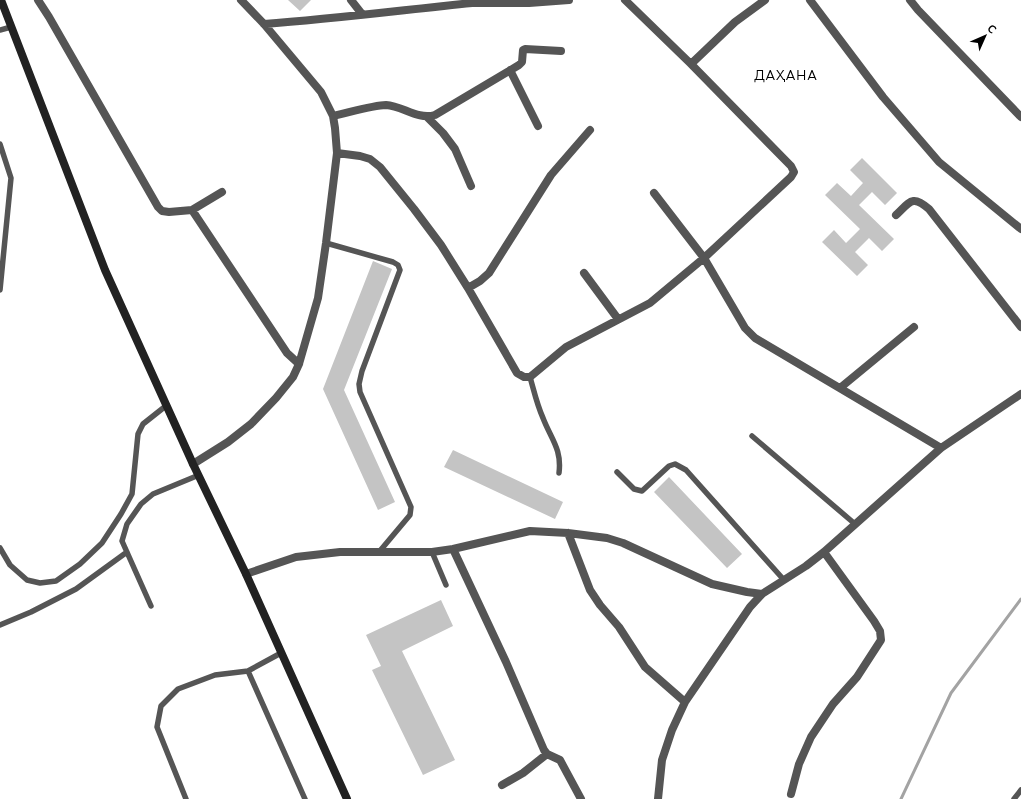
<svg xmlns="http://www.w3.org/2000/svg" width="1021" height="799" font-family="Mulish,sans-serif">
<rect width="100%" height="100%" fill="#fff"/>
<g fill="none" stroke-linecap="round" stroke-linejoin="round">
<!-- stream -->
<path stroke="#a3a3a3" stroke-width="3" d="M901,799L951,693L1021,599"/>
</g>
<!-- building -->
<path fill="#c4c4c4" d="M288,0H311L300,11Z
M862,158L897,193L885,205L872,192L859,205L894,239L882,251L869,238L855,252L868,265L857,276L822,242L834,230L846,243L860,229L825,195L837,183L851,196L863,183L850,170Z
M373,261L392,269L344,390L395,502L378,510L323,389Z
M453,450L563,502L555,519L444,467Z
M669,477L742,554L727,568L654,492Z
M441,600L453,626L402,651L455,760L423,775L372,670L381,666L366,635Z"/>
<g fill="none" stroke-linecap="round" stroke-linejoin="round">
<!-- lane -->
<path stroke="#555" stroke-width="5.5" d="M0,30L11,27
M0,144L11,178L0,290
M326,243L393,262L398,265L400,270L362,371L359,384L360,392L411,507L410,515L379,552
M530,377C534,391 537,405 543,418C551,439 562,449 559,473
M752,436L855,524
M617,472L634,489L642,491L669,466L675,464L686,470L784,580
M0,548L10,565L27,580L40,583L56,581L80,564L102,543L121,514L132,494L138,434L143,424L167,405
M432,552L446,585
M151,606L122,541L127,524L141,504L153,494L199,475
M0,625L31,612L76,589L127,552
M248,671L305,799
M186,799L157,727L161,706L178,689L215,675L248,671L281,653
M1014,799L1021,790"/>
<!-- street -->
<path stroke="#555" stroke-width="8" d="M38,0L49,17L158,207L162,211L169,212L192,210L222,192
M351,0L362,14
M810,0L883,97L939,162L1021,229
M910,0L918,10L1021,117
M472,3H529L569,0
M264,24C334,19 403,10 472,3L475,0
M691,64L735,22L765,0
M510,70L538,126
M333,116C347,113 374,105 386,105C403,106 417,120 435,115L519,65L522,62L523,50L525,49L561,51
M427,117L443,133L455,149L471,186
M337,153L360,156L370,159L380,167L414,209L441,245L468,288L517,373L524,377H530L566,347L650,303L704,258L791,177L794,172L791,166L691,64L625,0
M654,193L704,258L745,328L755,338L941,448
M192,210L287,353L299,364
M896,215C910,202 912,194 929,209L1021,327
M584,273L618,319
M468,288L480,281L489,273L551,175L590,130
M840,388L914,327
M193,464L228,442L251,424L276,398L293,377L299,364L318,298L326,243L337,153L335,128L333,116L321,92L264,24L241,0
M568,533L590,590L600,605L619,627L645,667L685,702
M453,549L506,662L544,750L547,754L560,760L581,799
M246,574L296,557L340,552H432L453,549L530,531L568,533L607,538L623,543L712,584L747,592L762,594
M502,785L523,773L547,754
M791,794L799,764L811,737L833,704L857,677L881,640L880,631L874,621L824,552
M658,799L662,760L672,730L685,702L750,607L762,594L806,566L824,552L941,448L1021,394"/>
<!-- secondary -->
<path stroke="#222" stroke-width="8" d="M1,0L105,270L193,464L246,574L347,799"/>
</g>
<g text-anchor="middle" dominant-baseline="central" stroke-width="3" stroke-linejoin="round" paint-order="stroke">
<!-- quarter labels -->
<g font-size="13" letter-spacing="1" fill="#000" stroke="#fff">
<text x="786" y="75">ДАҲАНА</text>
</g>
</g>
<!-- north arrow -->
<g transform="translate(985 36) rotate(45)" stroke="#ffffff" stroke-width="3" paint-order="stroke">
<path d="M0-3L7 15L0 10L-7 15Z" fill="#000000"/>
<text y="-6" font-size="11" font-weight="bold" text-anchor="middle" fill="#000000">С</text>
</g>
</svg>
